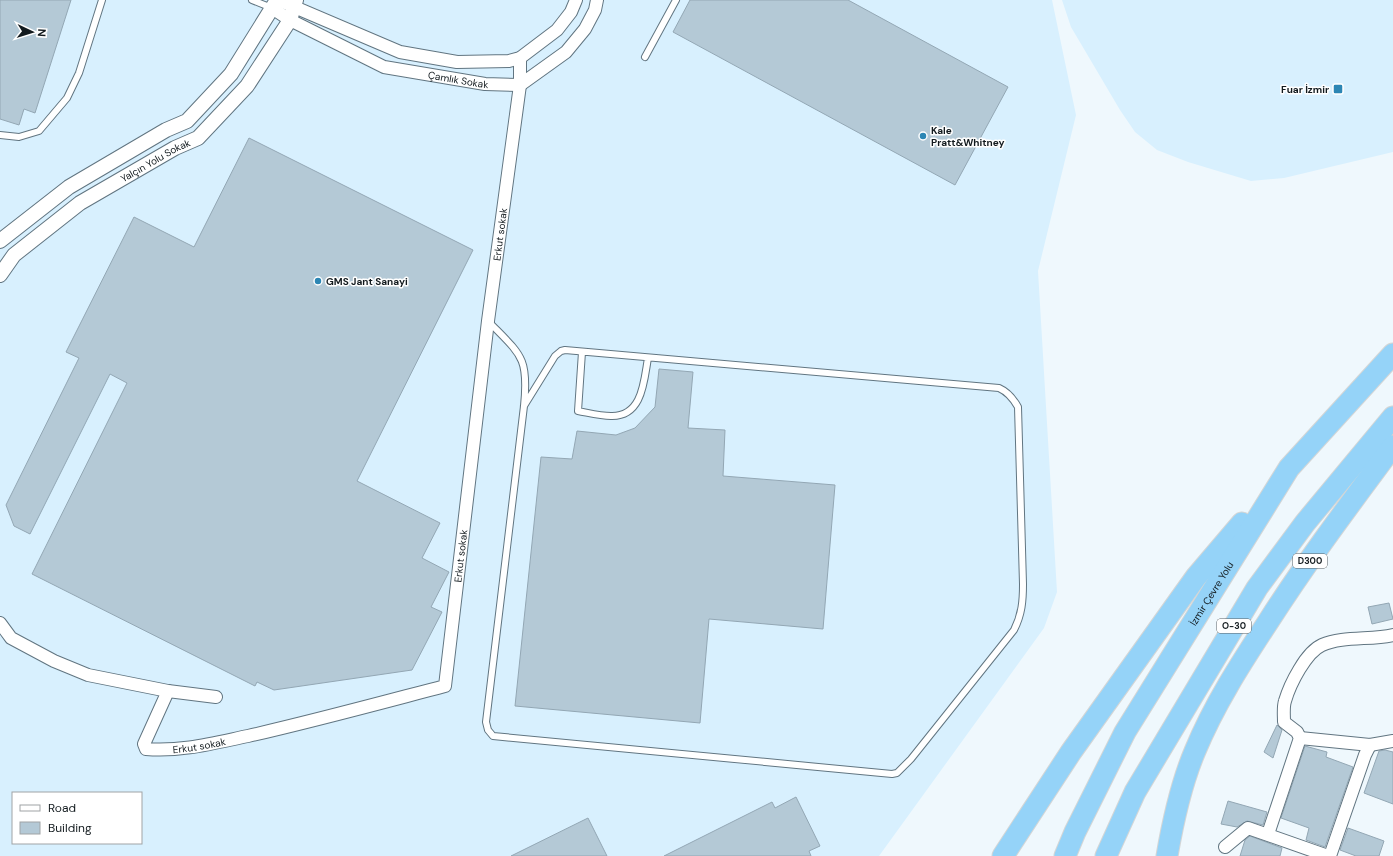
<svg xmlns="http://www.w3.org/2000/svg" width="1393" height="856" font-family="'DM Sans',sans-serif">
<rect width="100%" height="100%" fill="#eff8fd"/>
<!-- built -->
<path fill="#d8f0fe" fill-rule="evenodd" d="M0,0H1052L1076,115L1038,271L1057,592L1044,628L879,856H0ZM13,793H141V843H13Z
M1062,0H1393V152L1284,178L1251,181L1188,162L1157,150L1135,132L1120,110L1071,27Z"/>
<!-- building -->
<path fill="#b4c9d6" stroke="#93a7b4" d="M0,0H71L35,113L24,109L19,125L0,119Z
M690,0H848L1008,87L955,185L673,32Z
M249,138L473,250L357,481L440,523L422,558L449,572L431,607L442,612L412,670L274,690L257,682L255,686L32,574L127,383L110,374L30,534L14,526L6,505L79,358L66,352L134,217L194,247Z
M659,369L693,372L688,428L725,430L723,476L835,485L823,629L709,619L700,723L515,706L541,457L572,459L577,431L616,435L635,428L655,407Z
M1389,603L1393,619L1372,624L1368,607Z
M1277,725L1282,730L1273,758L1264,752Z
M1305,746L1327,752L1326,757L1353,767L1325,847L1306,840L1309,828L1281,818Z
M1385,750L1393,752V804L1364,793L1379,751Z
M796,797L820,846L809,851L811,856H664L772,802L775,808Z
M1228,801L1267,812L1263,825L1247,821L1237,827L1221,824Z
M588,818L607,856H511Z
M1348,828L1384,841L1379,856H1356L1340,850Z
M1250,836L1282,848L1280,856H1240L1245,840Z"/>
<g fill="none" stroke-linecap="round" stroke-linejoin="round">
<!-- service casing -->
<g stroke="#617581" stroke-width="8">
<path id="service" d="M252,0L272,8
M645,57L676,0
M0,135L19,137L39,131L67,98L79,73L102,0
M488,321C521,355 529,357 524,406L486,722L488,730L493,736L892,774L897,773L911,759L1014,630C1022,614 1023,601 1023,584L1018,407C1013,398 1008,392 999,388L565,350L561,351L555,356L524,406
M582,352L578,411C589,413 600,416 611,416C643,417 644,380 648,358"/>
</g>
<!-- minor casing -->
<g stroke="#617581" stroke-width="14">
<g id="minor">
<path d="M278,0L400,52L457,62L509,61L520,58L557,30L571,12L576,0"/>
<path id="s1" d="M272,8L290,20L384,67L485,84L520,85L566,52L585,29L595,10L597,0"/>
<path d="M0,623L11,638L54,661L88,675L168,691L216,697"/>
<path id="s2" d="M168,691L144,744L146,749C181,752 214,743 248,736C314,721 380,703 445,686L488,321L520,85V58"/>
<path d="M1300,738L1370,745L1393,741"/>
<path d="M1268,834L1300,738L1297,732L1284,722C1284,715 1283,707 1285,701C1290,684 1306,652 1322,645C1342,636 1371,640 1393,635"/>
<path d="M1225,847L1248,828L1328,856"/>
<path d="M1330,856L1365,755L1370,745"/>
</g>
</g>
<!-- tertiary casing -->
<g stroke="#617581" stroke-width="16">
<g id="tertiary">
<path d="M0,241L69,187L166,130L187,121L231,74L277,0"/>
<path id="s3" d="M0,275L14,255L80,203L175,148L198,138L247,86L290,20L296,0"/>
</g>
</g>
<!-- motorway casing -->
<g stroke="#d4d6d6" stroke-width="23">
<g id="motorway">
<path d="M1003,856L1071,752L1196,577L1242,523"/>
<path id="s4" d="M1065,856L1075,832L1125,732L1289,468L1393,354"/>
<path d="M1106,856L1135,792L1257,588L1305,523L1393,417"/>
<path d="M1167,856C1173,821 1181,784 1195,751C1214,705 1241,663 1268,622C1307,561 1350,504 1393,446"/>
</g>
</g>
<!-- service -->
<use href="#service" stroke="#fff" stroke-width="6"/>
<!-- minor -->
<use href="#minor" stroke="#fff" stroke-width="12"/>
<!-- tertiary -->
<use href="#tertiary" stroke="#fff" stroke-width="14"/>
<!-- motorway -->
<use href="#motorway" stroke="#95d3f8" stroke-width="21"/>
</g>
<!-- markers -->
<g fill="#2c86b4" stroke="#fff" stroke-width="1.5">
<rect x="1333" y="84" width="10" height="10" rx="2"/>
<circle cx="923" cy="136" r="4"/>
<circle cx="318" cy="281" r="4"/>
</g>
<g text-anchor="middle" dominant-baseline="central" stroke-width="3" stroke-linejoin="round" paint-order="stroke">
<!-- shield labels -->
<g fill="#fff" stroke="#595f62" stroke-width="1">
<rect x="1293" y="554" width="34" height="14" rx="3"/>
<rect x="1217" y="619" width="34" height="14" rx="3"/>
</g>
<g font-size="9" font-weight="bold" fill="#121a1e">
<text x="1310" y="561">D300</text>
<text x="1234" y="626">O-30</text>
</g>
<!-- street labels -->
<g font-size="10" fill="#121a1e" stroke="#fff">
<text stroke="none"><textPath href="#s1" startOffset="202">Çamlık Sokak</textPath></text>
<text stroke="none"><textPath href="#s3" startOffset="195">Yalçın Yolu Sokak</textPath></text>
<text stroke="none"><textPath href="#s2" startOffset="825">Erkut sokak</textPath></text>
<text stroke="none"><textPath href="#s2" startOffset="501">Erkut sokak</textPath></text>
<text stroke="none"><textPath href="#s4" startOffset="301">İzmir Çevre Yolu</textPath></text>
<text stroke="none"><textPath href="#s2" startOffset="117">Erkut sokak</textPath></text>
</g>
<!-- poi labels -->
<g font-size="10" font-weight="bold" fill="#121a1e" stroke="#fff" text-anchor="start">
<text x="1329" y="89" text-anchor="end">Fuar İzmir</text>
<text x="931" y="130">Kale<tspan x="931" dy="12">Pratt&amp;Whitney</tspan></text>
<text x="326" y="281">GMS Jant Sanayi</text>
</g>
</g>
<!-- legend -->
<rect x="12" y="792" width="130" height="52" fill="#ffffff" stroke="#a0a3a5"/>
<rect x="20" y="805" width="20" height="6" fill="#ffffff" stroke="#a0a3a5"/>
<text x="48" y="812" font-size="12" fill="#121a1e">Road</text>
<rect x="20" y="822" width="20" height="12" fill="#b4c9d6" stroke="#a0a3a5"/>
<text x="48" y="832" font-size="12" fill="#121a1e">Building</text>
<!-- north arrow -->
<g transform="translate(32 32) rotate(94)" stroke="#ffffff" stroke-width="3" paint-order="stroke">
<path d="M0-3L7 15L0 10L-7 15Z" fill="#121a1e"/>
<text y="-6" font-size="11" font-weight="bold" text-anchor="middle" fill="#121a1e">N</text>
</g>
</svg>
